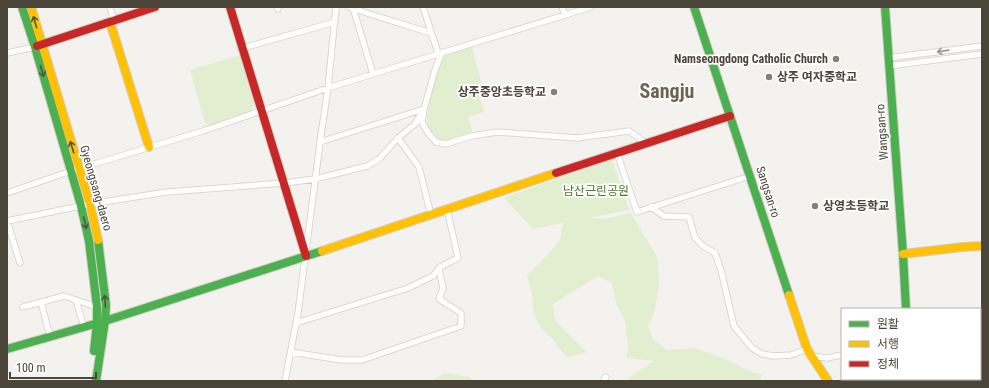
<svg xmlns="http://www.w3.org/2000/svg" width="989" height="388" font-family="'Roboto Condensed','Noto Sans KR',sans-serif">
<rect width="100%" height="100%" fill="#f4f2ee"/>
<!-- green -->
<path fill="#e1eecf" d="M472,47L482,85L477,86L484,112L468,117L472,132L444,141C432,136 426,129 427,116L438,67L442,58L446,55Z
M240,55L255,103L250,113L210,126L205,123L190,70Z
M612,159L629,210L589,218L605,219L631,213L657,257L659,283L655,310L648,326L653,339L667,350L695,348L723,358L749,371L762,375L760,381H625L654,361L627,358L628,347L625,320L616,303L612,283L598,276L553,304L555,321L587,353L566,357L551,337L541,328L534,314L532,295L527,275L549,253L560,240L563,223L533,229L504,198Z
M446,373L470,377L473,381H430Z"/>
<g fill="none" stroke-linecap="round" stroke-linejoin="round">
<!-- street casing -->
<g stroke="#d2d0cb" stroke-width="7">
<path id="street" d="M110,7L114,21
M278,7V9
M349,7L373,15L431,33
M423,7L438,53
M562,7L565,15
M353,8L373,74
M243,48L335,22
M7,53L35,47
M888,58L982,46
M889,66L982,54
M398,138L419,167L431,215
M320,142L424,109L422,123L429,134L436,142L446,144L472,136L497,132L577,138L629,131L647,144
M617,153L637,212L750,176
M7,193L71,171L203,131L328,88L373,74L591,7
M651,207L664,216L689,217L695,238L703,246L715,253L721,270L734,326L752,348L762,354L774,356L791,355L807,349
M7,221L90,204L167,192L284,183L315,179L367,166L379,159L398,138L415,124L424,109L435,70L442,52
M7,225L9,227L20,263
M76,300L84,327
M41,302L50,337
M23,307L64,296L97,307
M296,323L408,288L433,276L440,267L458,258L447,209
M291,352L341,360H362L461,326V313L439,299L443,288L439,269
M812,356L827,358L842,355
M285,381L298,313L321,135L328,88L336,7
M603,381L606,377"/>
</g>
<!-- fast casing -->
<g stroke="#d3cfc5" stroke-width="10">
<path id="fast" d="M22,7L35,47L71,171L81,206L89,241L97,307V323L94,351
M694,7L789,295
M885,7L903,254L906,309
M7,349L105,321L322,251
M96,381L105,321L106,305L98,240"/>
</g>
<!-- slow casing -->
<g stroke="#d3cfc5" stroke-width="10">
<path id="slow" d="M31,7L90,204L98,240
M110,22L149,147
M322,251L556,173
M903,254L963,247L982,246
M789,295L807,349L828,381
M909,379V381"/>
</g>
<!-- jam casing -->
<g stroke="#d3cfc5" stroke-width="10">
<path id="jam" d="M230,7L306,256
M37,46L155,7
M556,173L730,116"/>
</g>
<!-- street -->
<use href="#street" stroke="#fdfdfc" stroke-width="5.5"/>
<!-- fast -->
<use href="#fast" stroke="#4caf50" stroke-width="8"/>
<!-- slow -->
<use href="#slow" stroke="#ffc107" stroke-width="8"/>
<!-- jam -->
<use href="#jam" stroke="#c62828" stroke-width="8"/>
</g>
<!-- one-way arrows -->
<defs><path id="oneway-shaft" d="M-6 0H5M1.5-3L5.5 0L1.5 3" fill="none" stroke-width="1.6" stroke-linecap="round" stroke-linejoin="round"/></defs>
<g stroke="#4b593e">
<use href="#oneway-shaft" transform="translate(35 22) rotate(-106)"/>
<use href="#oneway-shaft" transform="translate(42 71) rotate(74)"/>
<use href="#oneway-shaft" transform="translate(72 147) rotate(-107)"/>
<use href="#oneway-shaft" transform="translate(85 223) rotate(77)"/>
<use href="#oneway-shaft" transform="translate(105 301) rotate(-94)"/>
</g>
<use stroke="#9b9791" href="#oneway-shaft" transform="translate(943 51) rotate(172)"/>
<!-- markers -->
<g fill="#868178" stroke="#fff" stroke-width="1.5">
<circle cx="836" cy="59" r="4"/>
<circle cx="769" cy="77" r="4"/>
<circle cx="554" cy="92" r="4"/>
<circle cx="815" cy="206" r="4"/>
</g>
<g text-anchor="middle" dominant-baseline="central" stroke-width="3.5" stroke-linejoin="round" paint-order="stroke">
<!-- poi labels -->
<g font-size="12" font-weight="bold" fill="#4b4439" stroke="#fff" text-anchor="end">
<text x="828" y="59">Namseongdong Catholic Church</text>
<text x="777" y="77" text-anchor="start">상주 여자중학교</text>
<text x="546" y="92">상주중앙초등학교</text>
<text x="823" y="206" text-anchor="start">상영초등학교</text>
</g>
<!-- street labels -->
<g font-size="12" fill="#4b4439" stroke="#fff">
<text transform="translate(882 132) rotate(-94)">Wangsan-ro</text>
<text transform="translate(96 188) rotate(74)">Gyeongsang-daero</text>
<text transform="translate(768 192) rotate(72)">Sangsan-ro</text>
</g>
<!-- park labels -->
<g font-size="12" fill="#4a7f2a" stroke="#fff">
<text x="596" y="191">남산근린공원</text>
</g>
<!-- town labels -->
<g font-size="20" font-weight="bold" fill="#6e6250" stroke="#fff">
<text x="667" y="91">Sangju</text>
</g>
</g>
<!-- border -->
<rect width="989" height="388" fill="none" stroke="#4b4439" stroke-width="16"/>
<!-- legend -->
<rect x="841" y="308" width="140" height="72" fill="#ffffff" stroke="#b7b4b0"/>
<rect x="849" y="321" width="20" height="6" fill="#4caf50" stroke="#b7b4b0"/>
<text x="877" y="328" font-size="12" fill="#4b4439">원활</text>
<rect x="849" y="341" width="20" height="6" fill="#ffc107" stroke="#b7b4b0"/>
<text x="877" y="348" font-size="12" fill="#4b4439">서행</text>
<rect x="849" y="361" width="20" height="6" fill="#c62828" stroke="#b7b4b0"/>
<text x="877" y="368" font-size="12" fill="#4b4439">정체</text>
<!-- scale -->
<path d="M10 372v6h86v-6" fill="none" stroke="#4b4439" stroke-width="2"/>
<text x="16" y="372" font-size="12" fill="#4b4439" stroke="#ffffff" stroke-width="3" paint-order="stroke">100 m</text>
</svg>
